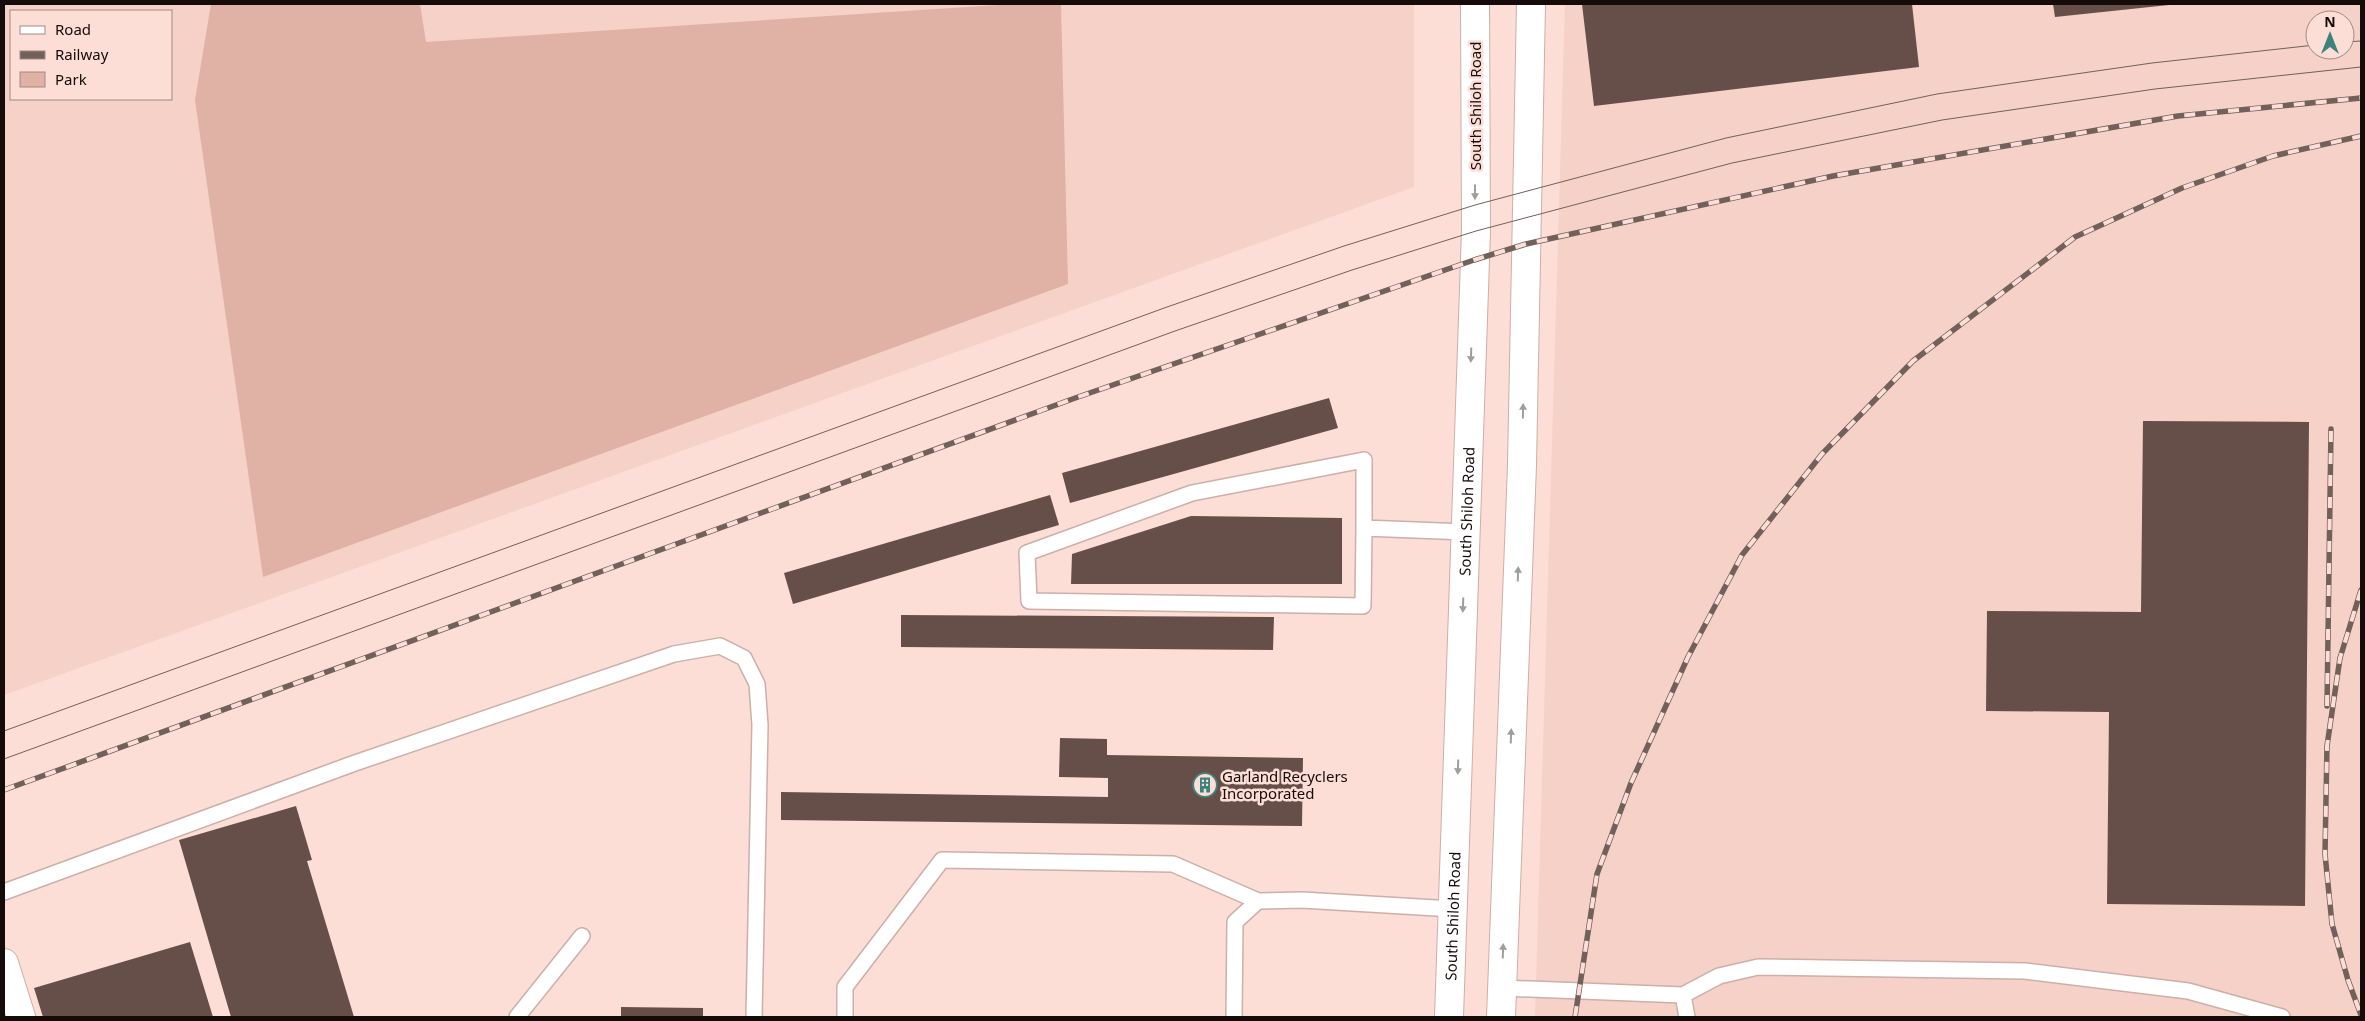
<svg xmlns="http://www.w3.org/2000/svg" width="2365" height="1021" font-family="'Noto Sans',sans-serif">
<rect width="100%" height="100%" fill="#fcded6"/>
<!-- built -->
<path fill="#f6d1c7" fill-rule="evenodd" d="M4,4H1414V187L4,695ZM11,11H171V99H11Z
M1565,4H2361V1017H1535ZM2315,20H2345V50H2315Z"/>
<!-- green -->
<path fill="#e0b1a5" d="M211,4H420L426,42L1014,4H1061L1068,284L263,577L195,100Z"/>
<!-- building -->
<path fill="#674f49" d="M1582,4H1912L1919,67L1594,106Z
M2053,4H2169V5L2055,17Z
M1329,398L1338,428L1070,503L1062,473Z
M2143,421L2309,422L2305,906L2107,904L2109,712L1986,711L1987,611L2141,612Z
M1050,495L1059,525L793,604L784,573Z
M1191,516L1342,518V584H1071L1072,554Z
M901,615L1274,617L1273,650L901,647Z
M1060,738L1107,739V755L1303,758L1302,826L781,820V792L1108,797V778L1059,777Z
M296,806L312,860L307,861L354,1017H231L179,840Z
M190,942L213,1017H43L34,988Z
M621,1007L703,1008V1017H621Z"/>
<g fill="none" stroke-linecap="round" stroke-linejoin="round">
<!-- service casing -->
<g stroke="#ccafa8" stroke-width="18">
<path id="service" d="M1364,528L1363,606L1029,601L1027,553L1192,493L1364,460V528L1466,532
M4,892L355,763L674,654L720,646L744,658L757,684L760,725L754,1017
M1502,988L1683,995L1719,976L1758,967L2025,971L2188,991L2282,1017
M1683,995L1687,1017
M517,1017L582,936
M845,1017V987L942,860L1173,864L1258,901
M1234,1017L1235,922L1258,901L1302,900L1453,909"/>
</g>
<!-- minor casing -->
<g stroke="#ccafa8" stroke-width="30">
<path id="minor" d="M4,963L21,1017"/>
</g>
<!-- secondary casing -->
<g stroke="#ccafa8" stroke-width="30">
<g id="secondary">
<path id="s1" d="M1449,1017L1476,231L1475,4"/>
<path d="M1501,1017L1522,465L1531,4"/>
</g>
</g>
<!-- service -->
<use href="#service" stroke="#fff" stroke-width="15"/>
<!-- minor -->
<use href="#minor" stroke="#fff" stroke-width="28"/>
<!-- secondary -->
<use href="#secondary" stroke="#fff" stroke-width="28"/>
<!-- tram -->
<path stroke="#72605b" stroke-width="1" d="M2345,42L2361,41
M4,731L1167,307L1344,246L1475,205L1726,138L1937,94L2152,63L2315,45
M4,759L1175,331L1352,270L1476,231L1732,163L1942,120L2155,89L2361,67"/>
<!-- rail casing -->
<g stroke="#72605b" stroke-width="5.5">
<path id="rail" d="M2361,590L2340,658L2327,746L2325,854L2332,924L2348,980L2361,1015
M2327,706L2331,429
M4,790L1078,397L1474,260L1526,244L1833,176L2178,116L2361,98
M1575,1017L1597,874L1631,783L1688,657L1742,555L1822,454L1913,361L2075,237L2182,188L2273,156L2361,136"/>
</g>
<!-- rail -->
<use href="#rail" stroke="#fcded6" stroke-width="4" stroke-dasharray="11" stroke-linecap="butt"/>
</g>
<!-- one-way arrows -->
<defs><path id="oneway-solid" d="M-6-.8H1V-3.2L6.5 0L1 3.2V.8H-6Z" transform="scale(1.25)"/></defs>
<g fill="#a19d9d">
<use href="#oneway-solid" transform="translate(1475 192) rotate(90)"/>
<use href="#oneway-solid" transform="translate(1471 355) rotate(92)"/>
<use href="#oneway-solid" transform="translate(1523 411) rotate(-89)"/>
<use href="#oneway-solid" transform="translate(1518 574) rotate(-88)"/>
<use href="#oneway-solid" transform="translate(1463 605) rotate(92)"/>
<use href="#oneway-solid" transform="translate(1511 736) rotate(-88)"/>
<use href="#oneway-solid" transform="translate(1458 767) rotate(92)"/>
<use href="#oneway-solid" transform="translate(1503 951) rotate(-88)"/>
</g>
<!-- icons -->
<defs>
<g id="building-ring" transform="scale(1.25)"><circle r="9.5" fill="#fcded6" stroke="#3e837b" stroke-width="1.5"/><path d="M-4-6H4V6H1V3H-1V6H-4ZM-2.5-4.3h1.7v1.8h-1.7ZM.8-4.3h1.7v1.8H.8ZM-2.5-1h1.7V.8h-1.7ZM.8-1h1.7V.8H.8Z" fill="#3e837b"/></g>
</defs>
<g fill-rule="evenodd">
<use href="#building-ring" x="1205" y="785"/>
</g>
<g text-anchor="middle" dominant-baseline="central" stroke-width="5" stroke-linejoin="round" paint-order="stroke">
<!-- street labels -->
<g font-size="15" fill="#150b09" stroke="#fcded6">
<text transform="translate(1475 106) rotate(-90)">South Shiloh Road</text>
<text stroke="none"><textPath href="#s1" startOffset="506">South Shiloh Road</textPath></text>
<text stroke="none"><textPath href="#s1" startOffset="101">South Shiloh Road</textPath></text>
</g>
<!-- poi labels -->
<g font-size="15" fill="#150b09" stroke="#fcded6" text-anchor="start">
<text x="1222" y="776">Garland Recyclers<tspan x="1222" dy="17">Incorporated</tspan></text>
</g>
</g>
<!-- border -->
<rect width="2365" height="1021" fill="none" stroke="#150b09" stroke-width="10"/>
<!-- legend -->
<rect x="10" y="10" width="162" height="90" fill="#fcded6" stroke="#a08a84"/>
<rect x="20" y="26" width="25" height="8" fill="#ffffff" stroke="#a08a84"/>
<text x="55" y="35" font-size="15" fill="#150b09">Road</text>
<rect x="20" y="51" width="25" height="8" fill="#72605b" stroke="#a08a84"/>
<text x="55" y="60" font-size="15" fill="#150b09">Railway</text>
<rect x="20" y="72" width="25" height="15" fill="#e0b1a5" stroke="#a08a84"/>
<text x="55" y="85" font-size="15" fill="#150b09">Park</text>
<!-- north arrow -->
<g transform="translate(2330 35)"><circle r="24" fill="#fcded6" stroke="#a08a84"/>
<path d="M0-4L9 19L0 12L-9 19Z" fill="#3e837b"/>
<text y="-8" font-size="14" font-weight="bold" text-anchor="middle" fill="#150b09">N</text>
</g>
</svg>
